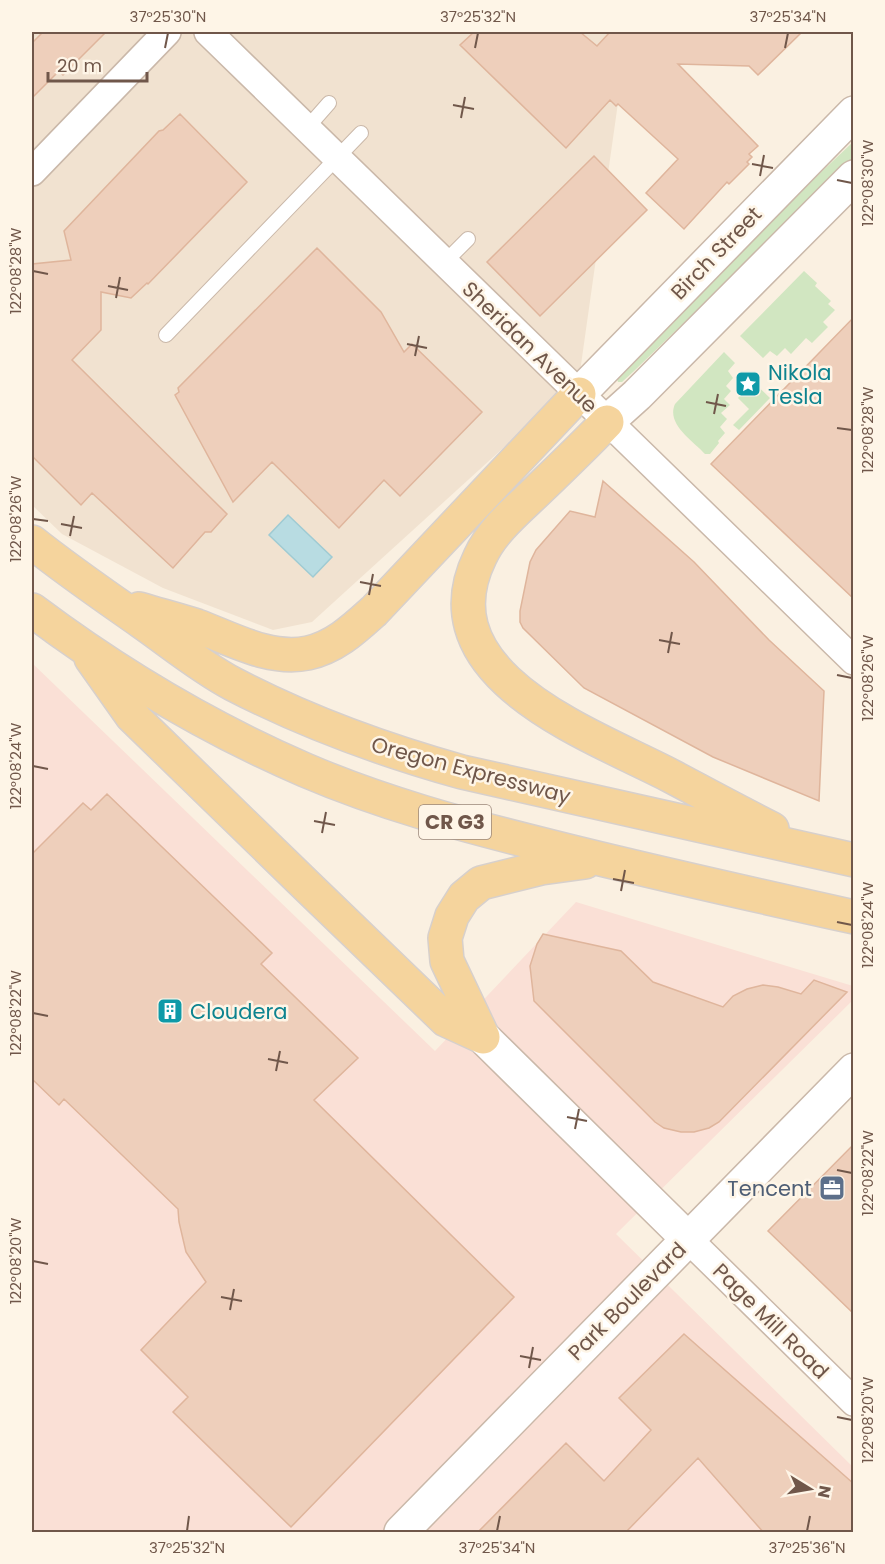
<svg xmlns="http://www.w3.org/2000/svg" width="885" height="1564" font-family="Poppins,sans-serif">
<rect width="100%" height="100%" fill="#faf0e1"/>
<!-- residential -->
<path fill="#f1e2d0" d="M32,32H628L579,379L312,622L273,630L163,588L62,534L32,505Z"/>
<!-- commercial -->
<path fill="#fae0d6" d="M32,663L435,1051L576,902L853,986V1000L616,1234L853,1467V1532H32Z"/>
<!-- green -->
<path fill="#d1e6c1" d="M853,142V159L633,372L622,382H618L617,379L745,244Z
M804,271L817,283L815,286L831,301L828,304L835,310L823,322L828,327L812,343L806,338L791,354L785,348L777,356L770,351L763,358L740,336Z
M724,352L735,363L728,371L733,378L726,386L731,391L724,399L730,405L721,413L727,419L720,427L725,433L718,441L719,443L710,454H705C692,440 666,424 675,404Z
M747,376L770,398L739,430L733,425L749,409L738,398L745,390L739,384Z"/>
<!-- water -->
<path fill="#b8dce2" stroke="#9fcbd3" stroke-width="1.5" d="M288,515L332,557L313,577L269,535Z"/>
<!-- building -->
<path fill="#eecfbb" stroke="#dfb59c" stroke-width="1.5" d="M43,32H106L63,75L59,71L32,98V43Z
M474,32H580L597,46L610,32H802L758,75L749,66L678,64L758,146L749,154L752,157L747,162L749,164L729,184L727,182L684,229L646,193L678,159L618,104L616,106L610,100L566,148L460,45Z
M180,114L247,182L148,284L147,283L131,298L101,292V330L72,360L227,514L211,532H205L173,568L92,493L81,505L32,456V264L71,260L64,231L159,131L163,130Z
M594,156L647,210L540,316L487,262Z
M317,248L381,312L404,352L412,344L482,412L400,496L384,480L339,528L272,462L233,502L175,395L179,392L178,388Z
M854,317V599L711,464Z
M603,481L694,562L769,640L824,691L819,801L713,757L584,688L523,628L520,622V611L530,562L536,550L570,511L595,517Z
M107,794L272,953L261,964L358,1058L314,1100L514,1297L291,1527L173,1412L188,1397L141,1350L206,1282L186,1252L179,1222L178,1209L64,1099L59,1105L32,1079V854L83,803L91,810Z
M543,934L621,951L653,982L723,1007L733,996L747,989L763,985L778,987L801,994L814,980L847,992L719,1122L709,1128L694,1132H681L664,1128L655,1122L534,1001L530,966L537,944Z
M854,1144V1314L768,1231Z
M684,1334L854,1484V1533H764L698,1458L625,1533H477L566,1443L604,1481L651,1430L619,1398Z"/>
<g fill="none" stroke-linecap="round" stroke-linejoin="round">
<!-- service casing -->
<g stroke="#cab8a9" stroke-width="16">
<path id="service" d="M307,128L329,103
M444,263L468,239
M166,335L361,133"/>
</g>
<!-- minor casing -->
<g stroke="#cab8a9" stroke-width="30">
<path id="minor" d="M208,32L854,661
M32,172L167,32
M689,1240L854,1402"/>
</g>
<!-- tertiary casing -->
<g stroke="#cab8a9" stroke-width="36">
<path id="tertiary" d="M579,394L854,113
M607,422L637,395L854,177
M483,1037L689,1240
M401,1532L854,1070"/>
</g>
<!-- primary casing -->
<g stroke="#d7d0cc" stroke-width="36">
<path id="primary" d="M607,422C584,446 560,469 536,492C515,512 492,531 480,557C422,676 593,735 671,776C705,794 738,812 772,829
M32,542C67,570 105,596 142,622C172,643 201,667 233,684C306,722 383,750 462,772L854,860
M139,609C159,615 178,620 197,626C232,639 270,661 308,653C335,647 354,629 374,611L579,394
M32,610C116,673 208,728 305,770C382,803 463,825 544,845C646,871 750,894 854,917
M91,658L132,716L308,887L446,1020L483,1037
M483,1037L447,961L445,938L452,916L464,897L481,883L541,868L585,862"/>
</g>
<!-- service -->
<use href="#service" stroke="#fff" stroke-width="14"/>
<!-- minor -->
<use href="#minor" stroke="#fff" stroke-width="27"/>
<!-- tertiary -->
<use href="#tertiary" stroke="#fff" stroke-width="33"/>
<!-- primary -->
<use href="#primary" stroke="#f5d49d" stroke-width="33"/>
</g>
<!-- ticks -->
<path fill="none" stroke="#70574a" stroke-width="2" d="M165,48L168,33M475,48L478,33M785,48L788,33M453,105L474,109M461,118L465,97M752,164L773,168M760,176L764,155M837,180L852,183M33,271L48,274M108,286L128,290M116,298L120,277M407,344L427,348M415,356L419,336M706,402L726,406M714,414L718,394M837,428L852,430M33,519L48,521M61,524L82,528M70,536L74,516M360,582L381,586M369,595L373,574M659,640L680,644M668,653L672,632M837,675L852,678M33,766L48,769M314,821L335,825M322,833L326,812M613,879L634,883M621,891L625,870M837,922L852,925M33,1013L48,1016M268,1059L288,1063M276,1071L280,1051M567,1117L587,1121M575,1129L579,1109M837,1170L852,1173M33,1261L48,1264M221,1297L242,1301M230,1310L234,1289M520,1356L541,1360M529,1368L533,1347M837,1417L852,1420M187,1531L189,1516M497,1531L500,1516M807,1531L810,1516"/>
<!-- icons -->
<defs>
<g id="sight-square" transform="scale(1.35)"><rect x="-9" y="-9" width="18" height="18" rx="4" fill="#0f9aa8" stroke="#fef5e7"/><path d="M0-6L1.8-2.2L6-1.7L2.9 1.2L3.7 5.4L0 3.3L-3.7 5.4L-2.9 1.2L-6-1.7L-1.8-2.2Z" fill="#fff"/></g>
<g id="building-square" transform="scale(1.35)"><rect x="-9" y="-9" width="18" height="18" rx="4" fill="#0f9aa8" stroke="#fef5e7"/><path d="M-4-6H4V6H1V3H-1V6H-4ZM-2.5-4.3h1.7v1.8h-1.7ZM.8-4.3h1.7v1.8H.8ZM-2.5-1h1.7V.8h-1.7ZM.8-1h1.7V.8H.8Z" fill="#fff"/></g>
<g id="office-square" transform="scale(1.35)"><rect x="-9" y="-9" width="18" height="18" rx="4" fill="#5c6f8a" stroke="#fef5e7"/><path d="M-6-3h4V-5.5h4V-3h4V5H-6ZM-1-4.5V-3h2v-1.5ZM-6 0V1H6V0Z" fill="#fff"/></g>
</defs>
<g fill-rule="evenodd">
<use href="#sight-square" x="748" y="384"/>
<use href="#building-square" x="170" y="1011"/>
<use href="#office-square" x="832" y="1188"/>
</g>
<g text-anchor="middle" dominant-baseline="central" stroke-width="5" stroke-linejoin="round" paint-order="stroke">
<!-- shield labels -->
<rect fill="#fef5e7" stroke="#9b8679" stroke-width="1.5" x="419" y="805" width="72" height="34" rx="4.5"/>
<g font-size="20" font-weight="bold" fill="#70574a">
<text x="455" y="822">CR G3</text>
</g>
<!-- street labels -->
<g font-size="21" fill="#70574a" stroke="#fef5e7">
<text transform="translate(716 253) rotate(-46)">Birch Street</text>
<text transform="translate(530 347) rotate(44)">Sheridan Avenue</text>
<text transform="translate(471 770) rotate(15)">Oregon Expressway</text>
<text transform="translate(627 1301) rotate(-45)">Park Boulevard</text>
<text transform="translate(771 1321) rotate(45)">Page Mill Road</text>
</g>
<!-- culture labels -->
<g font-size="21" fill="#0d838f" stroke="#fef5e7" text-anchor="start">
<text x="768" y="372">Nikola<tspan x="768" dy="24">Tesla</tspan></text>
<text x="190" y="1011">Cloudera</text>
</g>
<!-- service labels -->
<g font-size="21" fill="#4e5e75" stroke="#fef5e7" text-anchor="end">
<text x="812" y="1188">Tencent</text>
</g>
</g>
<!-- border -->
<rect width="885" height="1564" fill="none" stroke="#fef5e7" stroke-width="66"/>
<!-- north arrow -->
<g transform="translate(810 1489) rotate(101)" stroke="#fef5e7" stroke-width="4.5" paint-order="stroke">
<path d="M0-4.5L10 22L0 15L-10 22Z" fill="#70574a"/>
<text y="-9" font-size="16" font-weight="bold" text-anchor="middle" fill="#70574a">N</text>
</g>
<!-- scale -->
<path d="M48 72v9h99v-9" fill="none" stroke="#70574a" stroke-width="3"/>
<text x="57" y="72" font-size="18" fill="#70574a" stroke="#fef5e7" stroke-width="4.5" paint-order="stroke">20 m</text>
<rect x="33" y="33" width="819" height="1498" fill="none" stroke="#70574a" stroke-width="2"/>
<g font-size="15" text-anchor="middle" fill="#70574a">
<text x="168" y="22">37°25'30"N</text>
<text x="478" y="22">37°25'32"N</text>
<text x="788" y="22">37°25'34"N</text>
<text transform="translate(868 183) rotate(-90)" y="5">122°08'30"W</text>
<text transform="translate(16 271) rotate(-90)" y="5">122°08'28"W</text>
<text transform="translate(868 430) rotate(-90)" y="5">122°08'28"W</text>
<text transform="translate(16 519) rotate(-90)" y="5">122°08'26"W</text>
<text transform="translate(868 678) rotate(-90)" y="5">122°08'26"W</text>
<text transform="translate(16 766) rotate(-90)" y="5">122°08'24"W</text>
<text transform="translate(868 925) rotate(-90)" y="5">122°08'24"W</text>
<text transform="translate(16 1013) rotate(-90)" y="5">122°08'22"W</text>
<text transform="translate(868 1173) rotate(-90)" y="5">122°08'22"W</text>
<text transform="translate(16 1261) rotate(-90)" y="5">122°08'20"W</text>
<text transform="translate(868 1420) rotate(-90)" y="5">122°08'20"W</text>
<text x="187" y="1553">37°25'32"N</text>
<text x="497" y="1553">37°25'34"N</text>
<text x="807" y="1553">37°25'36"N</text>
</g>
</svg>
